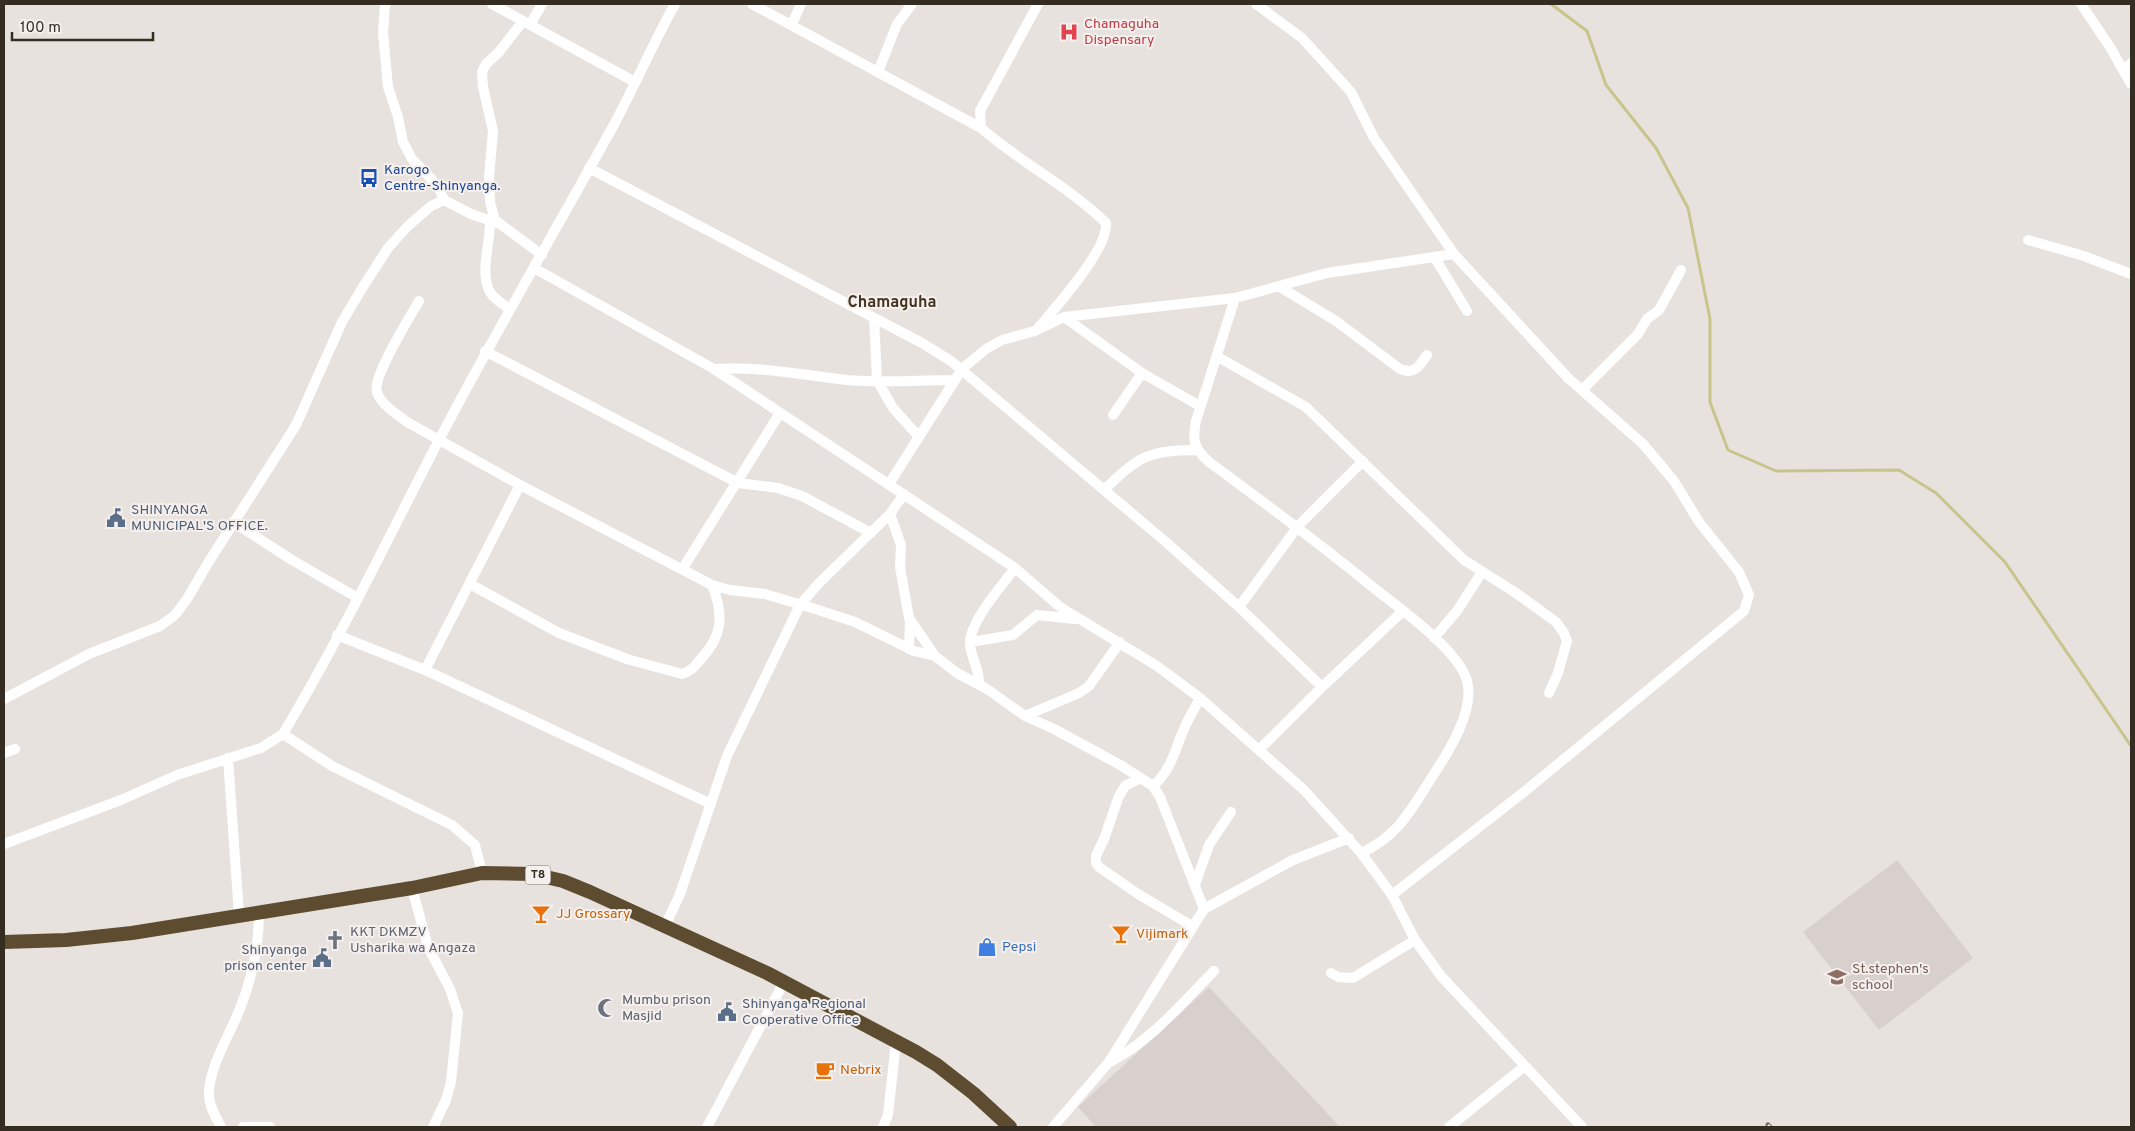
<svg xmlns="http://www.w3.org/2000/svg" width="2135" height="1131" font-family="Overpass,sans-serif">
<rect width="100%" height="100%" fill="#e8e2de"/>
<!-- built -->
<path fill="#d7d0cd" d="M1897,860L1973,958L1879,1030L1803,932Z
M1209,987L1340,1127H1096L1078,1107Z"/>
<g fill="none" stroke-linecap="round" stroke-linejoin="round">
<!-- stream -->
<path stroke="#c7c48c" stroke-width="3" d="M1551,4L1587,31L1606,85L1656,148L1688,208L1710,319V402L1728,450L1776,471L1899,470L1936,493L2005,562L2131,746"/>
<!-- minor -->
<path stroke="#fff" stroke-width="10" d="M385,4L383,33L388,87L398,117L403,142L412,159L438,186L444,200
M492,4L635,82
M752,4L981,128
M1038,4L980,111L981,128C1021,163 1068,186 1106,223C1109,248 1056,307 1039,327
M1256,4L1302,38L1351,92L1374,138L1454,254L1568,378L1643,444L1674,481L1699,522L1739,572L1749,595L1744,611L1524,792L1392,895
M2081,4L2110,47L2131,84
M523,21L499,52L486,64L482,72L483,87L493,131L489,177L490,202L495,220L542,255
M792,24L801,4
M530,25L542,4
M2124,71L2131,63
M878,72L897,24L912,4
M589,168L922,343L951,361L1167,543L1239,607L1322,687L1259,750
M490,220C491,242 479,271 490,292C494,299 503,304 508,308
M2028,240L2084,256L2131,274
M1435,258L1467,311
M534,268L714,369L1015,568L1060,607L1157,666L1200,698L1304,790L1361,853L1392,895L1415,940L1441,976L1582,1127
M1280,287L1336,321L1400,369C1414,375 1420,366 1427,355
M1235,298L1196,421C1192,441 1194,448 1209,462C1265,503 1320,544 1374,588C1399,608 1459,650 1467,681C1475,710 1449,751 1434,774C1411,809 1400,835 1361,853
M419,301C410,317 372,377 377,392C381,405 397,414 407,422L520,485L712,585L730,590L765,594L812,608L855,622L914,651L935,656L957,673L987,689L1025,716L1054,729L1122,766L1153,786L1160,797L1204,909
M1064,317L1142,373L1200,406
M874,318L877,380L893,408L919,437
M485,351L738,483L778,488L802,496L871,533
M1218,357L1306,407L1464,560L1516,593L1556,622L1564,633L1567,641L1558,673L1549,693
M714,369C760,366 802,375 847,380C883,383 919,380 954,380
M1583,389L1638,334L1647,319L1659,310L1681,270
M1113,415L1142,373
M889,484L962,369L986,349L1002,340L1035,331L1064,317L1235,298L1327,273L1454,254
M1104,490C1138,457 1148,450 1196,450
M890,514L901,545L900,567L909,618L935,656
M233,522L292,560L358,598
M683,568L780,413
M470,584L559,633L627,659L682,674C690,672 694,667 700,660C723,636 724,615 712,585
M1239,607L1298,526L1363,461
M337,635L425,670L711,804
M1434,638L1457,611L1482,572
M970,642L1013,635L1037,615L1075,619
M909,649L910,622
M425,670L520,485
M979,684C980,669 970,657 970,643C970,621 1001,587 1015,568
M1322,687L1403,611
M4,699L89,654L160,626L175,615L187,599L208,563L296,425L342,322L361,290L388,248L408,226L431,206L444,200L471,214L500,224
M1025,716L1079,693L1089,686L1120,642
M283,734L332,766L452,825L475,845L482,873
M4,753L15,749
M228,758L239,915
M1141,778L1125,786L1119,796L1104,839L1096,856V863L1099,867L1138,894L1192,926
M1153,786C1172,770 1175,748 1185,727C1189,717 1195,708 1200,698
M4,844L121,800L177,775L261,748L283,734C340,639 388,538 439,440C494,335 554,233 611,130C634,88 652,45 675,4
M1196,882L1209,845L1231,812
M412,888L428,947L450,989L458,1013L451,1082L446,1100L433,1127
M665,926L680,894L727,756L800,605L819,583L890,514L904,494
M1331,973L1338,977L1353,978L1415,940
M1110,1062C1151,1041 1182,1003 1214,971
M221,1127C216,1117 209,1107 209,1095C208,1068 232,1031 241,1006C253,975 259,945 259,912
M243,1127H270
M707,1127L784,982
M883,1127L888,1115L896,1042
M1053,1127L1109,1062L1204,909L1293,860L1349,838
M1449,1127L1525,1066"/>
<!-- highway -->
<path stroke="#5e4c31" stroke-width="14" d="M4,942L66,940L132,933L412,888L482,873L533,874L563,881L590,892L767,973L916,1052L937,1065L973,1093L1010,1127"/>
<!-- rail casing -->
<g stroke="#71675c" stroke-width="5">
<path id="rail" d="M1768,1125L1770,1127"/>
</g>
<!-- rail -->
<use href="#rail" stroke="#f5f0ee" stroke-width="3" stroke-dasharray="9" stroke-linecap="butt"/>
</g>
<!-- icons -->
<defs>
<g id="hospital-bare" transform="scale(1.5)"><path d="M-5-5h3v3.5h4V-5h3V5h-3V1.5h-4V5h-3Z" fill="#e0444e" stroke="#f5f0ee" stroke-width="2.5" paint-order="stroke"/></g>
<g id="bus-bare" transform="scale(1.5)"><path d="M-5-6H5V4H4V6H2V4H-2V6H-4V4H-5ZM-3.5-4V0h7V-4ZM-3.5 1.2v1.5H-2V1.2ZM2 1.2v1.5H3.5V1.2Z" fill="#1a4fb4" stroke="#f5f0ee" stroke-width="2.5" paint-order="stroke"/></g>
<g id="civic-bare" transform="scale(1.5)"><path d="M-.6-6.5H3V-4.5H.6V-3L4-1V1h2V6H-6V1h2V-1L-.6-3ZM-1.2 2.5V6h2.4V2.5Z" fill="#5c6f8a" stroke="#f5f0ee" stroke-width="2.5" paint-order="stroke"/></g>
<g id="bar-bare" transform="scale(1.5)"><path d="M-6-5H6L.8 .8V4.5H3.5V6h-7V4.5H-.8V.8Z" fill="#e8710a" stroke="#f5f0ee" stroke-width="2.5" paint-order="stroke"/></g>
<g id="church-bare" transform="scale(1.5)"><path d="M-1.2-6h2.4v3.5h3.3v2.4h-3.3V6h-2.4V-.1h-3.3v-2.4h3.3Z" fill="#6b7280" stroke="#f5f0ee" stroke-width="2.5" paint-order="stroke"/></g>
<g id="shop-bare" transform="scale(1.5)"><path d="M-5-2.5h2.3a2.7 3.5 0 0 1 5.4 0H5L5.5 6h-11ZM-1.5-2.5h3a1.5 2.3 0 0 0-3 0Z" fill="#3f7fe0" stroke="#f5f0ee" stroke-width="2.5" paint-order="stroke"/></g>
<g id="school-bare" transform="scale(1.5)"><path d="M0-5L7-2L0 1L-7-2ZM-4 1L0 2.5L4 1V4Q0 6-4 4Z" fill="#8d6e63" stroke="#f5f0ee" stroke-width="2.5" paint-order="stroke"/></g>
<g id="mosque-bare" transform="scale(1.5)"><path d="M3.5-4.9A6 6 0 1 0 3.5 4.9A5 5 0 1 1 3.5-4.9Z" fill="#6b7280" stroke="#f5f0ee" stroke-width="2.5" paint-order="stroke"/></g>
<g id="cafe-bare" transform="scale(1.5)"><path d="M-5.5-4.5H6V0H3Q3 3.5 0 3.5H-2.5Q-5.5 3.5-5.5 0ZM3-3.2v2h1.7v-2ZM-6 4.5H4V6H-6Z" fill="#e8710a" stroke="#f5f0ee" stroke-width="2.5" paint-order="stroke"/></g>
</defs>
<g fill-rule="evenodd">
<use href="#hospital-bare" x="1069" y="32"/>
<use href="#bus-bare" x="369" y="178"/>
<use href="#civic-bare" x="116" y="518"/>
<use href="#bar-bare" x="541" y="914"/>
<use href="#bar-bare" x="1121" y="934"/>
<use href="#church-bare" x="335" y="940"/>
<use href="#shop-bare" x="987" y="947"/>
<use href="#civic-bare" x="322" y="958"/>
<use href="#school-bare" x="1837" y="977"/>
<use href="#mosque-bare" x="607" y="1008"/>
<use href="#civic-bare" x="727" y="1012"/>
<use href="#cafe-bare" x="825" y="1070"/>
</g>
<g text-anchor="middle" dominant-baseline="central" stroke-width="4" stroke-linejoin="round" paint-order="stroke">
<!-- shield labels -->
<rect fill="#f5f0ee" stroke="#6f675f" stroke-width="1" x="525.5" y="865.5" width="25" height="19" rx="4"/>
<g font-size="12" font-weight="bold" fill="#352c22">
<text x="538" y="875">T8</text>
</g>
<!-- health labels -->
<g font-size="14" fill="#be3a42" stroke="#f5f0ee" text-anchor="start">
<text x="1084" y="24">Chamaguha<tspan x="1084" dy="16">Dispensary</tspan></text>
</g>
<!-- transit labels -->
<g font-size="14" fill="#164399" stroke="#f5f0ee" text-anchor="start">
<text x="384" y="170">Karogo<tspan x="384" dy="16">Centre-Shinyanga.</tspan></text>
</g>
<!-- service labels -->
<g font-size="14" fill="#4e5e75" stroke="#f5f0ee" text-anchor="start">
<text x="131" y="510">SHINYANGA<tspan x="131" dy="16">MUNICIPAL'S OFFICE.</tspan></text>
<text x="307" y="950" text-anchor="end">Shinyanga<tspan x="307" dy="16">prison center</tspan></text>
<text x="742" y="1004">Shinyanga Regional<tspan x="742" dy="16">Cooperative Office</tspan></text>
</g>
<!-- food labels -->
<g font-size="14" fill="#c56008" stroke="#f5f0ee" text-anchor="start">
<text x="556" y="914">JJ Grossary</text>
<text x="1136" y="934">Vijimark</text>
<text x="840" y="1070">Nebrix</text>
</g>
<!-- worship labels -->
<g font-size="14" fill="#5b616d" stroke="#f5f0ee" text-anchor="start">
<text x="350" y="932">KKT DKMZV<tspan x="350" dy="16">Usharika wa Angaza</tspan></text>
<text x="622" y="1000">Mumbu prison<tspan x="622" dy="16">Masjid</tspan></text>
</g>
<!-- shop labels -->
<g font-size="14" fill="#366cbe" stroke="#f5f0ee" text-anchor="start">
<text x="1002" y="947">Pepsi</text>
</g>
<!-- education labels -->
<g font-size="14" fill="#785e54" stroke="#f5f0ee" text-anchor="start">
<text x="1852" y="969">St.stephen's<tspan x="1852" dy="16">school</tspan></text>
</g>
<!-- quarter labels -->
<g font-size="16" font-weight="bold" fill="#443421" stroke="#f5f0ee">
<text x="892" y="303">Chamaguha</text>
</g>
</g>
<!-- border -->
<rect width="2135" height="1131" fill="none" stroke="#352c22" stroke-width="10"/>
<!-- scale -->
<path d="M12 32v8h141v-8" fill="none" stroke="#352c22" stroke-width="2.5"/>
<text x="20" y="32" font-size="15" fill="#352c22" stroke="#f5f0ee" stroke-width="4" paint-order="stroke">100 m</text>
</svg>
